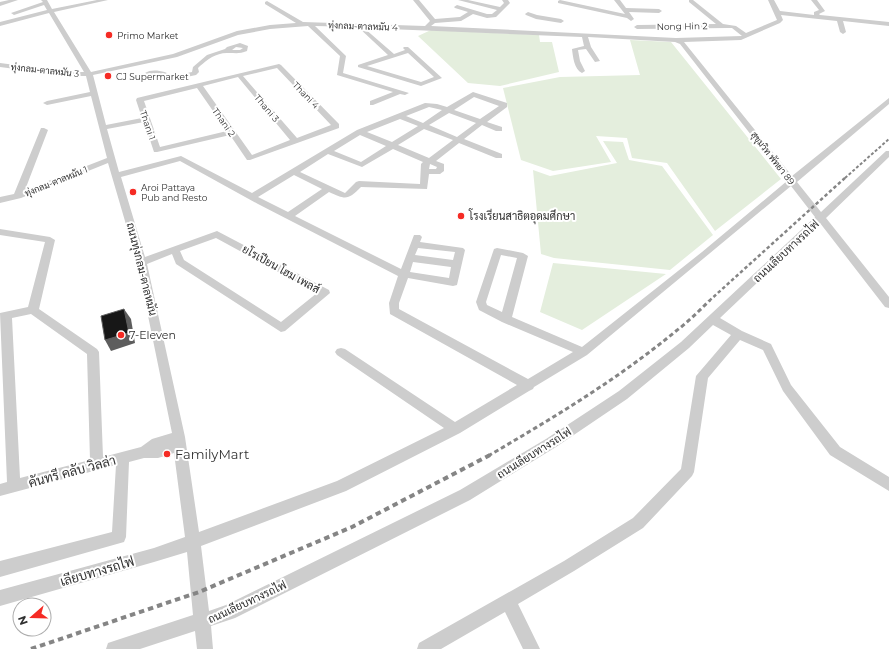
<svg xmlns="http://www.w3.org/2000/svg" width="889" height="649" font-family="Montserrat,Sarabun,sans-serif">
<rect width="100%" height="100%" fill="#fff"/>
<!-- green -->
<path fill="#e4eedd" d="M431,30L539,35L540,42H552L559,72L500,86L468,83L418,36Z
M630,40L671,42L781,179L715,231L667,163L632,158L627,138L596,136L611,162L553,171L521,160L503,88L560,77L640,75Z
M603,141L623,142L629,160L662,166L713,235L670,270L554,258L541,254L533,170L550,176L617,163Z
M553,263L666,274L582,330L540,312Z"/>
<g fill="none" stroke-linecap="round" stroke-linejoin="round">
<!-- minor -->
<path fill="#cdcdcd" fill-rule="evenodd" d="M9,0H18L0,6V2Z
M41,0H47L52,9L97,0H108L54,12L91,72L173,54L237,31L270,25L296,23L265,4V2L267,1L303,22L425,26L430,21L413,0H419L435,19L460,17L468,12L455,8L454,7L457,5L487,14H492L497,10L458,0H468L500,7L504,3L502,0H508L510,3L496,17L487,18L473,14L461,21L435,23L431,26L676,38L742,36L732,28H728L637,29L634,27L637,25L716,24L689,2V0H693L723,24L736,26L746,33L777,20L768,0H774L780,11L814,15V12L819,10L811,0H817L825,11L819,14L820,15L889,22V26L843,21L846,32L843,34L840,32L837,21L781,15L783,20L780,23L741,40L684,42L792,176L889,98V104L797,182L821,212L886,151H889V157L826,218L889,297V308L885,307L820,223L720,318L742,331L771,344L791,385L840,447L889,477V491L830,455L783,391L763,350L740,340L708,378L694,472L692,476L643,528L574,571L518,604L540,649H523L505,612L441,649H417L419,643L564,561L633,518L681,469L696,376L731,335L713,325L689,348L627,399L556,447L470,500L235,618L211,626L213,649H197L195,631L140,649H106L108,643L114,641L193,615L187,552L154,562L0,606V590L154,548L185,537L174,453L158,458H144L129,462L126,537L124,542L0,577V561L112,532L116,465L0,496V484L7,482L0,313L28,307L45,242L0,235V229L50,237L55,240L39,309L97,349L99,352L103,457L141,447L152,439L172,433L137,262L108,163L21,198L0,203V197L14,194L41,128H44L48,130L25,190L107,158L91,96L47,105L43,103L47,101L90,92L86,76H70L0,67V63L70,72H84L49,13L0,26V22L47,10L44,5L14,15L11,13L43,2ZM308,26L340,56L337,75L393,92L370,101V105H373L400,94L405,95L409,93L343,73L346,56L315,26L358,27L388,55L358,65V67L421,86L442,78L408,47H404L403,48L405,50L394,54L364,28L582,37L584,46L572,49C573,57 574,69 582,73L585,71L580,61L578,50L586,49L595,62L600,61L591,47L588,37L675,42L680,44L787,181L702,252L582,347L512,317L528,256L523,253L497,248L494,249L476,302L479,310L502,322L573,352L528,379L399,309V303L408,278L453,286L457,285L465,250L463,248L420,242L422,237L420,235H414L401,269L295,216L329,192C346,200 348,200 361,187L427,189L429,174H440L444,171V164L436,161L459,143L496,158H502V154L464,139L482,125L496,131H502V127L487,122L507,107V103L473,92L447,107L437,104L425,103L357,130L252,193L181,156L119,172L107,129L144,122L154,152H157L230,135L247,160H250L339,128V124L281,65L279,64L137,98L136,100L142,118L106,125L93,75L177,57L238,35L270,29ZM408,53L434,77L421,82L367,66ZM277,68L331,125L297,138L243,76ZM238,77L290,140L252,155L203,86ZM197,88L227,131L160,147L144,101ZM474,97L499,106L480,119L454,110ZM429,107L442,110L423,123L406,116ZM449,113L476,123L457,137L429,125ZM400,119L418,126L392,142L367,132ZM424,129L453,140L429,158L398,145ZM360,135L386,146L361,162L334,151ZM393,149L423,162L421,164L420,184L359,181L356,182L345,193L300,172L328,154L362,167ZM180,161L258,204L398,276L389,303L390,314L517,385L455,422L345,349L341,348L337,349L335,352L337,355L444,428L337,481L199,532L185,437L147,264L172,254L176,264L281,332L285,331L330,293L329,290L217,231L145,257L121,177ZM430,164L437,167L436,169H429ZM294,175L322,189L288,212L258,197ZM791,186L815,217L681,342L619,391L546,439L460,490L226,605L209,611L201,546L346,491L460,433L529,391L533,389L534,387L587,355ZM216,238L317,293L281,322L184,260L180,251ZM418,248L455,252L453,260L415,255ZM501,255L517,258L502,312L487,305L486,302ZM413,262L451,267L449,278L410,272ZM31,314L87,354L90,460L20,478L12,318Z
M560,0L625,14L614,0H620L626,8L659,9L662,11L659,13L629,12L634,19L631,21L627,18L558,3V1Z
M528,12L537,15L561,19L564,21L561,23L536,19L526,15L525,14Z
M240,43L248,46L247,51C240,54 236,53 229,53C217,52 208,59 200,66L198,68L199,72L196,75L172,80L163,75H148L145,73C152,68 166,71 173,76L192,72L193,67L207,55L225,49L227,47ZM236,47L243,48L240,50H232Z"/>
<!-- rail-far3 -->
<path stroke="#858585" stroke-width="2" stroke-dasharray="3 2" stroke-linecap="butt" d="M845,178L889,139"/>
<!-- rail-far2 -->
<path stroke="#858585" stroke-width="2.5" stroke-dasharray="3.5 2.5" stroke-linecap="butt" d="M709,301L846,177"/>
<!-- rail-far1 -->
<path stroke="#858585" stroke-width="3" stroke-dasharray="4.5 3" stroke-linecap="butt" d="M488,456C553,418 618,379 676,331C688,322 699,311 710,300"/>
<!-- rail -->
<path stroke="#858585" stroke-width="4" stroke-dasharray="5.5 4" stroke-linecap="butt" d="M31,649L199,592L352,527L490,455"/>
</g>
<!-- shaded-wall -->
<path fill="#5d5d5d" d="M124,309L131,319L135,343L111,351L105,340Z"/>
<!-- building -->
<path fill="#171717" stroke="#5d5d5d" d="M124,309L129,333L105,340L101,316Z"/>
<!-- markers -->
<g fill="#f52b24" stroke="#fff" stroke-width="1.5">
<circle cx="109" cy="35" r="4"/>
<circle cx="108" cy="76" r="4"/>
<circle cx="133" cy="192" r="4"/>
<circle cx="461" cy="216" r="4"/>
<circle cx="121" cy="335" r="4"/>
<circle cx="167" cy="454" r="4"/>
</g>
<g text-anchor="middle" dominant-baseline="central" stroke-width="4" stroke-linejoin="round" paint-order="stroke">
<!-- far-street labels -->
<g font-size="9" fill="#303030" stroke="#fff">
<text transform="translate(363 26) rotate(2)">ทุ่งกลม-ตาลหมัน 4</text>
<text transform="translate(682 26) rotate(-1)">Nong Hin 2</text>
<text transform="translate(45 70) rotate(6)">ทุ่งกลม-ตาลหมัน 3</text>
<text transform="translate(306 95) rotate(46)">Thani 4</text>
<text transform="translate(267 108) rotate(50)">Thani 3</text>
<text transform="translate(224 122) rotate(55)">Thani 2</text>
<text transform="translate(148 125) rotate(71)">Thani 1</text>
<text transform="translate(773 158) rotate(52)">สุขุมวิท พัทยา 89</text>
<text transform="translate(56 181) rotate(-22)">ทุ่งกลม-ตาลหมัน 1</text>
</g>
<!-- far-poi labels -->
<g font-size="9" fill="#303030" stroke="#fff" text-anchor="start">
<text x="117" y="35">Primo Market</text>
<text x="116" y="76">CJ Supermarket</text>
<text x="141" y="187">Aroi Pattaya<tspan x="141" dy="10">Pub and Resto</tspan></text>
</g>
<!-- poi labels -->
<g font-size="11" fill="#303030" stroke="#fff" text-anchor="start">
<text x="469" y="216">โรงเรียนสาธิตอุดมศึกษา</text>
<text x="129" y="335">7-Eleven</text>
</g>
<!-- street labels -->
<g font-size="11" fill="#303030" stroke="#fff">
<text transform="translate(786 251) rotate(-43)">ถนนเลียบทางรถไฟ</text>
<text transform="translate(142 269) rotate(76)">ถนนทุ่งกลม-ตาลหมัน</text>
<text transform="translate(281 269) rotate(29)">ยโรเปียน โฮม เพลส์</text>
<text transform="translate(534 453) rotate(-32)">ถนนเลียบทางรถไฟ</text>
<text transform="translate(247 602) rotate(-25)">ถนนเลียบทางรถไฟ</text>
</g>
<!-- near-poi labels -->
<g font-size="13" fill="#303030" stroke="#fff" text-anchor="start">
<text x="175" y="454">FamilyMart</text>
</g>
<!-- near-street labels -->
<g font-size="13" fill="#303030" stroke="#fff">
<text transform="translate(72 471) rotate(-15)">คันทรี คลับ วิลล่า</text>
<text transform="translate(97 571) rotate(-16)">เลียบทางรถไฟ</text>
</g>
</g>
<!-- north arrow -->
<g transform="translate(32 617) rotate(250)"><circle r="19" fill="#ffffff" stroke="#acacac"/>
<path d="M0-3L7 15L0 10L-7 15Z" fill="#f52b24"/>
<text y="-6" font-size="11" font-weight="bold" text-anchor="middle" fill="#303030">N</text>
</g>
</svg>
